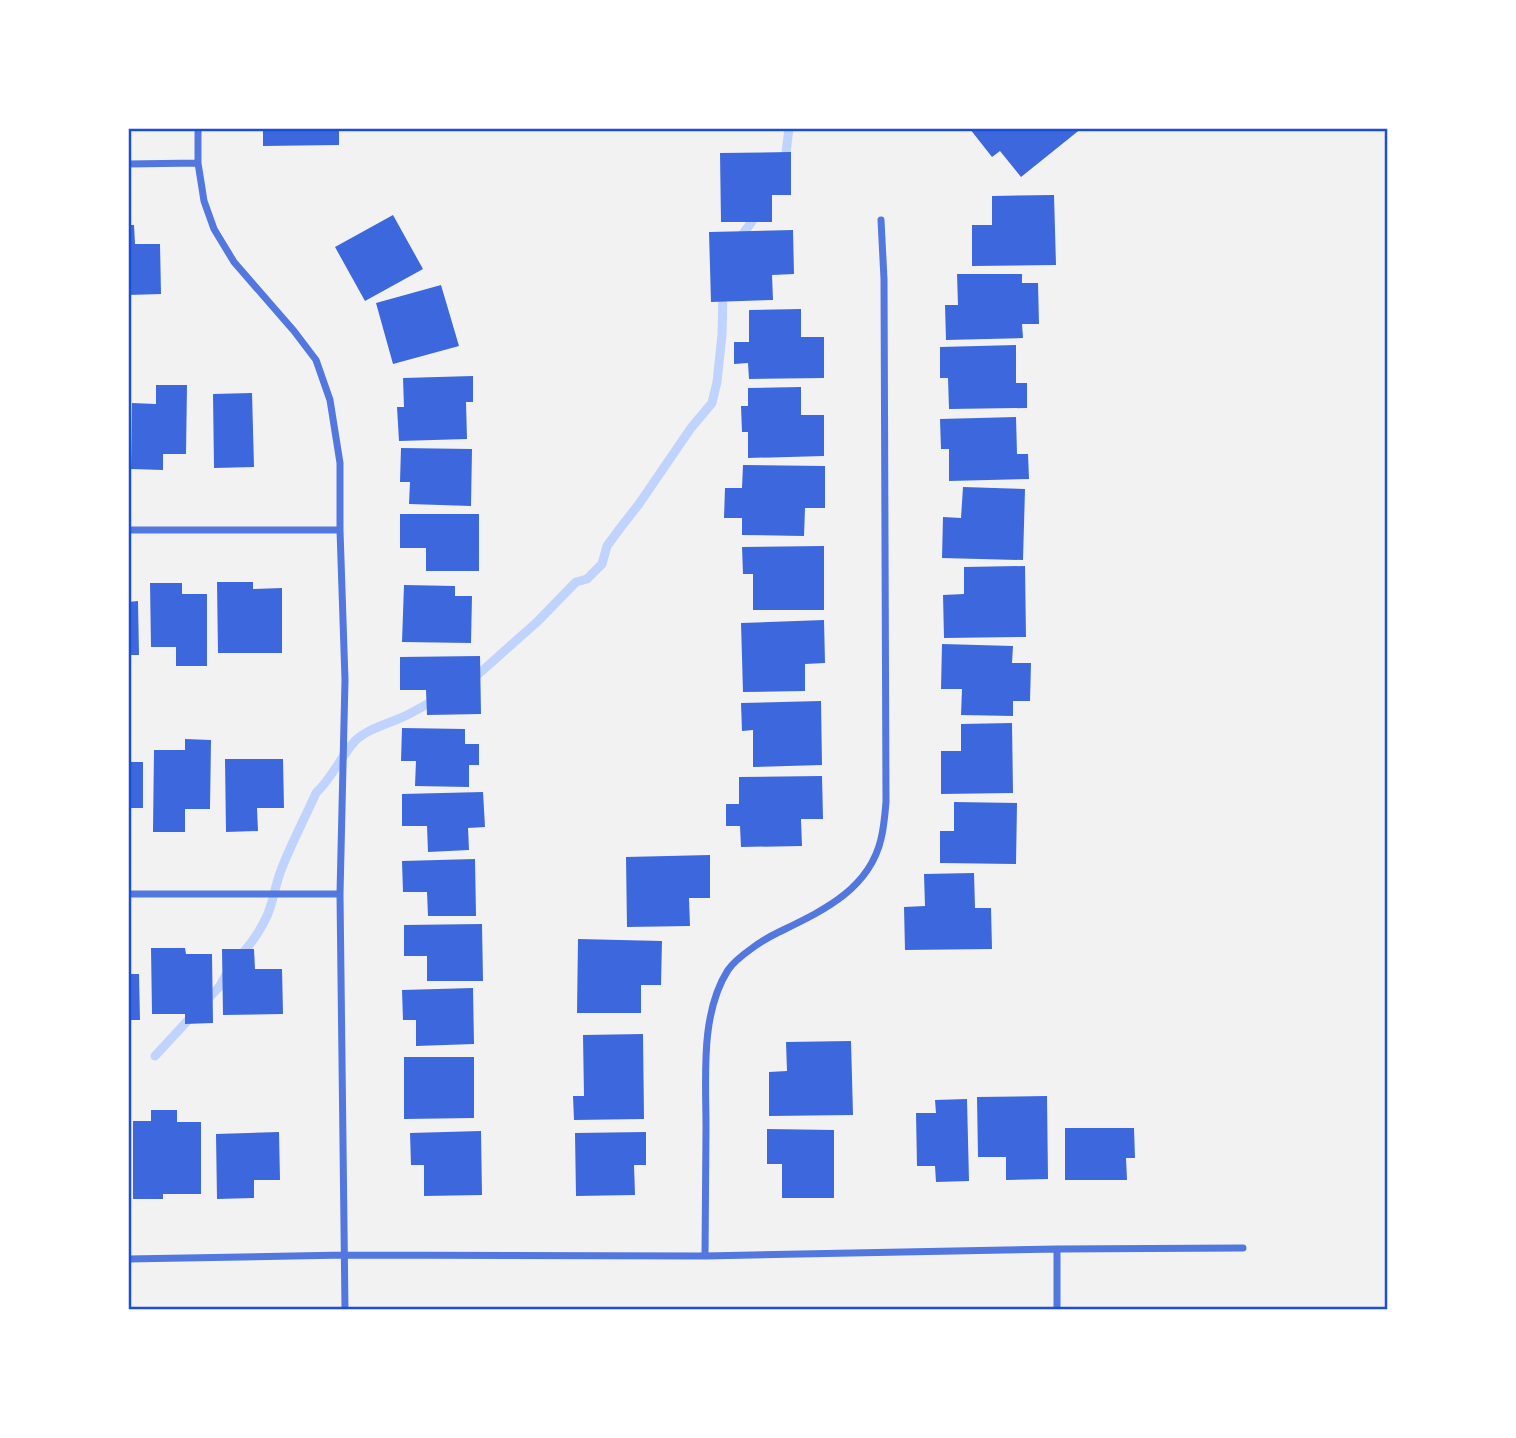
<svg xmlns="http://www.w3.org/2000/svg" width="1516" height="1438" font-family="'IBM Plex Sans',sans-serif">
<rect width="100%" height="100%" fill="#f2f2f2"/>
<g fill="none" stroke-linecap="round" stroke-linejoin="round">
<!-- stream -->
<path stroke="#bfd3fe" stroke-width="9" d="M785,161L789,128
M740,238L758,213
M473,679L537,622L576,582L587,579L602,564L607,546L621,527L639,504L691,428L712,403L717,382L722,335L723,291
M240,956C251,944 260,931 267,916C273,902 275,887 280,873C290,846 304,820 316,793C332,778 340,758 355,741C366,730 384,725 398,719C412,714 424,705 437,699
M206,1001L220,986L227,973
M155,1056L192,1016"/>
</g>
<!-- building -->
<path fill="#3d67dc" d="M263,128H339V145L263,146Z
M971,128H1082L1021,177L1000,151L992,157L970,129Z
M791,152V195H772V222H721L720,153Z
M1054,195L1056,265L972,266V225H992V196Z
M393,215L423,269L365,301L335,247Z
M128,225H134L135,244H160L161,294L128,295Z
M793,230L794,274L772,275L773,300L711,302L709,232Z
M957,274H1022V283H1038L1039,324H1022L1023,338L946,340L945,305H958Z
M441,285L459,346L393,364L376,303Z
M801,309V337H824V378L749,379L748,363L734,364V342H749V310Z
M1016,345V383H1027V408L949,409L948,378H940V347Z
M473,376V402H466L467,439L399,441L397,407H404L403,378Z
M156,385H187L186,454H163V470L131,469L132,403L156,404Z
M801,387V415H824V456L748,458V432H742L741,406H748V388Z
M252,393L254,467L214,468L213,394Z
M1016,417L1017,454H1028L1029,479L949,481V449H941L940,419Z
M401,448L472,449L471,506L409,504L410,482H400Z
M743,465L825,466V508H805L804,536L742,535V518H724L725,488H742Z
M963,487L1025,489L1023,560L942,558L943,517L961,518Z
M400,514H479V571H426V548H400Z
M824,546V610H753V574H743L742,547Z
M1025,566L1026,637L944,638L943,595L964,594V567Z
M217,582H253V589L282,588V653H218Z
M150,583H182V594H207V666H176V647H151Z
M404,585L455,586V596H472L471,643L402,642Z
M138,601L139,655H128V602Z
M824,620L825,663L805,664V691L743,692L741,623Z
M942,644L1013,646L1012,663H1031L1030,701H1013V716L961,715L962,689H941Z
M480,656L481,714L427,715L426,690H400V657Z
M821,701L822,765L753,767V730L742,731L741,703Z
M1012,723L1013,793L941,794V751H961V724Z
M402,728L465,729V744H479V765H469V787L415,786L416,761H401Z
M185,739L211,740L210,809H185V832H153L154,750H185Z
M225,759H283L284,808H257L258,831L226,832Z
M128,762H143V808H128Z
M822,776L823,819H801L802,846L741,847L740,826H726V804H739V777Z
M483,792L485,827L468,828L469,850L428,852L427,826H402V794Z
M954,802L1017,803L1016,864L940,863V831H954Z
M710,855V898H689L690,926L627,927L626,857Z
M475,859L476,916H428L427,892H403L402,861Z
M974,873L975,908H991L992,949L905,950L904,907L925,906L924,874Z
M482,924L483,981H427V956H404V925Z
M578,939L662,941L661,985H641V1013H577Z
M151,948H185L186,954H212L213,1023L185,1024V1014H152Z
M222,949H254L255,969H282L283,1014L223,1015Z
M128,974H139L140,1020H128Z
M473,988L474,1044L416,1046V1020H403L402,990Z
M643,1034L644,1119L574,1120L573,1096H584L583,1035Z
M851,1041L853,1115L769,1116V1072L787,1071L786,1042Z
M404,1057H474V1118L404,1119Z
M1047,1096L1048,1179L1006,1180V1157H978L977,1097Z
M967,1099L969,1181L936,1182L935,1166H917L916,1113H936L935,1100Z
M151,1110H177V1122H201V1194H163V1199H133V1121H151Z
M1065,1128H1134L1135,1158H1126L1127,1180H1065Z
M767,1129L834,1130V1198H782V1164H767Z
M481,1131L482,1195L424,1196V1165H411L410,1133Z
M279,1132L280,1180H254V1198L217,1199L216,1134Z
M646,1132V1165H634L635,1195L576,1196L575,1133Z"/>
<g fill="none" stroke-linecap="round" stroke-linejoin="round">
<!-- minor -->
<path stroke="#5277de" stroke-width="7" d="M198,128V163L204,201L214,229L234,262L294,331L316,360L330,400L340,463V530L345,680L340,894L345,1310
M128,164L198,163
M128,530H340
M128,894H340
M1057,1249V1310
M705,1256C705,1213 706,1170 706,1127C706,1077 700,1014 728,970C737,957 764,939 779,932C822,911 869,890 881,839C884,827 885,814 886,802L884,279L881,220
M128,1259L345,1255L705,1256L1057,1249L1243,1248"/>
</g>
<!-- border -->
<rect width="1516" height="1438" fill="none" stroke="#ffffff" stroke-width="259"/>
<rect x="130" y="130" width="1256" height="1178" fill="none" stroke="#1d4ed8" stroke-width="2.5"/>
</svg>
